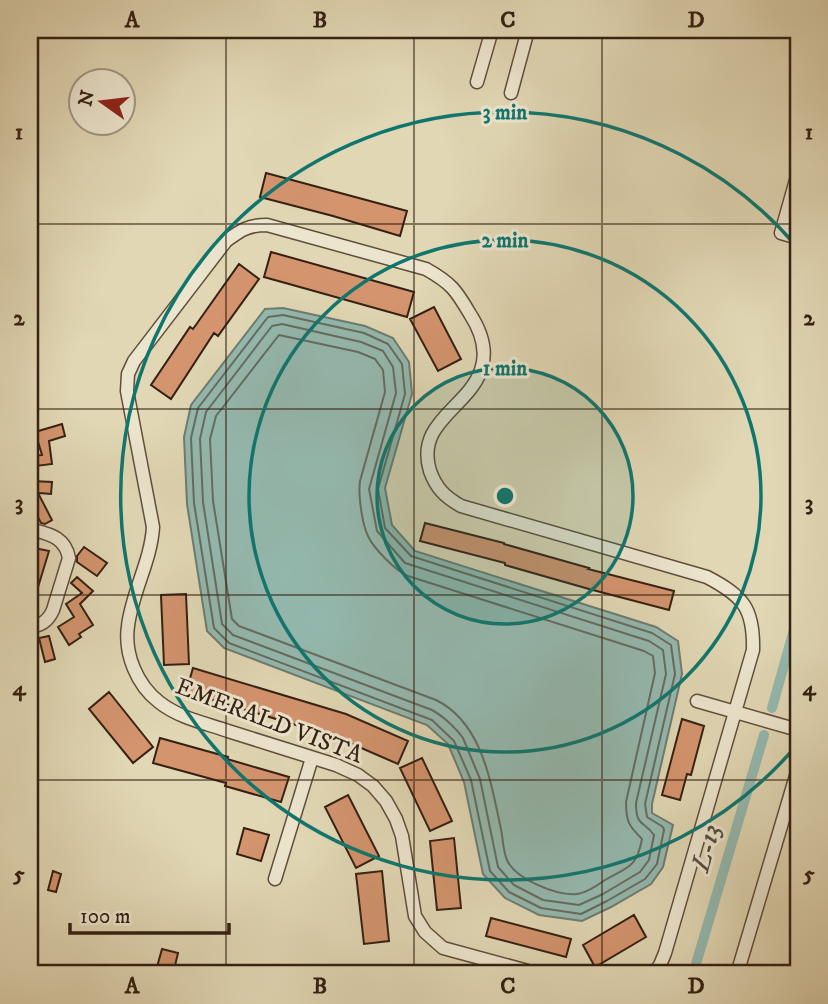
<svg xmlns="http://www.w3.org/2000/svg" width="828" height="1004" font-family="'IM FELL DW Pica',serif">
<rect width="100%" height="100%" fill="#e1d7b4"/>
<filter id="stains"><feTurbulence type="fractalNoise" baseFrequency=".00286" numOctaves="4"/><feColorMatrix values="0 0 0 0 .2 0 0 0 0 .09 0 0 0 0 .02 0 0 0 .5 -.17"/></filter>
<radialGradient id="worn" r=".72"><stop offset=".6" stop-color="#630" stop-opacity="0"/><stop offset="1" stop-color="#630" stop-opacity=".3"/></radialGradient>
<!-- water -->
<path fill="#94b9af" stroke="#6e7c71" stroke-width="2" d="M283,308L365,326L393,338L409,362L412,394L385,488L392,525L415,551L656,627L678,641L682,674L652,804V813L673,825L663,867L651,884L611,907L582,921L539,915L505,898L483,874L464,782L448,744L427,725L224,648L207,631L187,504L184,437L191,405L265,309Z"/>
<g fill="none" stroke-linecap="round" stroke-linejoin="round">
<!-- shore -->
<path stroke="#646c61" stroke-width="2" d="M283,315L364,333L388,344L402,364L405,394L378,489L385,528L411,556L652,633L671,645L675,674L645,804L647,817L663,827L664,830L657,864L645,879L607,901L581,914L541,908L509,892L490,871L471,780L454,741L432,720L229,643L214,628L194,503L191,438L198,408L268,317Z
M282,324L361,342L383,351L393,367L396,393L369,489L377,531L405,563L649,641L663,650L666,674L636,803C636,828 644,820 654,835L649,860L640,872L603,894L579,905L543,900L514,885L498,867L480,779L463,738C456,728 443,716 432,710L233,635L222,624L203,502L200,439L206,412L272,326Z
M279,335L358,352L375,359L383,370L385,392L360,481C358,494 362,524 368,536C374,549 396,571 408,576L644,651L653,656L655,673L626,802C626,822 629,826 642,839C637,867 628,867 605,880C598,885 586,893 577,894C557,896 515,879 507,860C503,851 503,839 501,829C491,784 483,723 436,700L239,626L232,619L213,501L210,439L216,416Z"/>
<!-- canal -->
<path stroke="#94b9af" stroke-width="10" d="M772,708L798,615
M693,974L764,735"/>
</g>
<!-- building -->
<path fill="#d3946e" stroke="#352013" stroke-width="2" d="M266,173L407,211L400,236L333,216L260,197Z
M271,252L414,292L407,317L264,277Z
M239,264L259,279L218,336L214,333L171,399L151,385L190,327L193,329Z
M434,307L461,359L438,371L410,319Z
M62,424L65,436L49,441L52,464L36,466L34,456L42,455L35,432Z
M30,476L32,481L52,482L51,494L38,493L52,520L45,524L41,523L30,502Z
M425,523L504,543V544L589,568L588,569L674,591L669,610L589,589L505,565V563L420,541Z
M30,547L49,551L32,607H30Z
M84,547L107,563L97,576L77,562V556Z
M77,577L93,591L80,604L93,625L79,634L81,637L69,645L58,627L74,617L66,604L82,593L71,583Z
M186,594L189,664L164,665L161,595Z
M49,636L55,659L45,662L39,638Z
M193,668L346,714L408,741L398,764L336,737L186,692Z
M109,692L153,747L133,763L89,709Z
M682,719L704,726L691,775L687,774L680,800L662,795Z
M160,738L228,757L227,759L289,777L281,802L225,786L226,783L153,763Z
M422,758L452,821L430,831L400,768Z
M348,795L379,856L356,868L325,807Z
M244,828L269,835L261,861L237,854Z
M454,838L461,908L437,910L430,841Z
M53,871L61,874L56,892L48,890Z
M382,871L389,941L364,944L356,874Z
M634,915L646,937L595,967L583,945Z
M491,918L571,939L566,957L486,936Z
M162,949L178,953L173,974H155Z"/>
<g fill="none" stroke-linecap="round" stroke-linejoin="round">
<!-- minor casing -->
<g stroke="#604e3b" stroke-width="15">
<path id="minor" d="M477,82L492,30
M511,93L528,30
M798,173L781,233L798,238
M30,529C48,534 65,536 69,558L53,610C48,621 42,625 30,627
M697,701L798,730
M275,879L312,758
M539,974L443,948L425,932L415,916L402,836L396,819L386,801L373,786L358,775L336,765C300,754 264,742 228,731C205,723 179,718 159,702C137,685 124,654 128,626C132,592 151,561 153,527L127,391L128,374L134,361L226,241C241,230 248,225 267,225L426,269C451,283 456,290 470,314C481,331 488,350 481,370C468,408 415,422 430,471C436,488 445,497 461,506L707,577C743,596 754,608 753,650L665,953L660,965L653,974
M737,974L798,769"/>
</g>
<!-- minor -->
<use href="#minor" stroke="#ece5ce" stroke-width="12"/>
</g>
<!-- grid -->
<path fill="none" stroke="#352013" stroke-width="2" stroke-opacity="0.55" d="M226,30V974M414,30V974M602,30V974M30,224H798M30,409H798M30,595H798M30,780H798"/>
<!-- distance rings -->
<circle cx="505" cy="496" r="128" fill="#0f766e" fill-opacity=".12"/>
<g fill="none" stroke="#0f766e" stroke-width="3.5">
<circle cx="505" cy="496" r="128"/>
<circle cx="505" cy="496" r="256"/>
<path d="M797 745A384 384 0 1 1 797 247"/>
</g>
<g text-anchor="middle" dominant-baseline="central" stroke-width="6" stroke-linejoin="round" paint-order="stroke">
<!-- street labels -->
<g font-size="24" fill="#352013" stroke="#ece5ce">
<text transform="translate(269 721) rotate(21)">EMERALD VISTA</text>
</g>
<!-- water labels -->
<g font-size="26" font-style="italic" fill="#524e42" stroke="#ece5ce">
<text transform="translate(707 848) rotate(-74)">L-13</text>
</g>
</g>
<circle cx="505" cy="496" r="10" fill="#0f766e" stroke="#ece5ce" stroke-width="3.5"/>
<g font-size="21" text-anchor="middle" font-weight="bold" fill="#0f766e" stroke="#ece5ce" stroke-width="6" stroke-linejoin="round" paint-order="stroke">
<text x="505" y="119">3 min</text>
<text x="505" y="247">2 min</text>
<text x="505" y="375">1 min</text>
</g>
<!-- margin -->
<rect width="828" height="1004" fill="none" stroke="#e1d7b4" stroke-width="77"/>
<!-- north arrow -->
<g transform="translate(102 102) rotate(284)"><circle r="33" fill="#ece5ce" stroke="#a39683" stroke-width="2"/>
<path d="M0-5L12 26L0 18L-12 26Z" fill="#8f2418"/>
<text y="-10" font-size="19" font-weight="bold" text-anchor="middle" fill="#352013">N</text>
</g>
<!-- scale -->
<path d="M70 923v10h159v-10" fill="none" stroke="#352013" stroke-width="3.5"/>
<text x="80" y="923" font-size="21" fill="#352013" stroke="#ece5ce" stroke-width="5" paint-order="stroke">100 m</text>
<rect x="38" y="38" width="752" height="927" fill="none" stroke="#352013" stroke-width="2.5"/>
<g font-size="23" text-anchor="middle" font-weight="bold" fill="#352013">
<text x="132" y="27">A</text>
<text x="320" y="27">B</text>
<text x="508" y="27">C</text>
<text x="696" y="27">D</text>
<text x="19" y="139">1</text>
<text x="809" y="139">1</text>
<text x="19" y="325">2</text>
<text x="809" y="325">2</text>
<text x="19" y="510">3</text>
<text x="809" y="510">3</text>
<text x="19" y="695">4</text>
<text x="809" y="695">4</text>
<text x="19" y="881">5</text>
<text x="809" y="881">5</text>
<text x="132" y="993">A</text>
<text x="320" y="993">B</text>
<text x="508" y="993">C</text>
<text x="696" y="993">D</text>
</g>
<rect width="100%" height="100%" filter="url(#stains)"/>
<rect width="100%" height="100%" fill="url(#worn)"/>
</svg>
